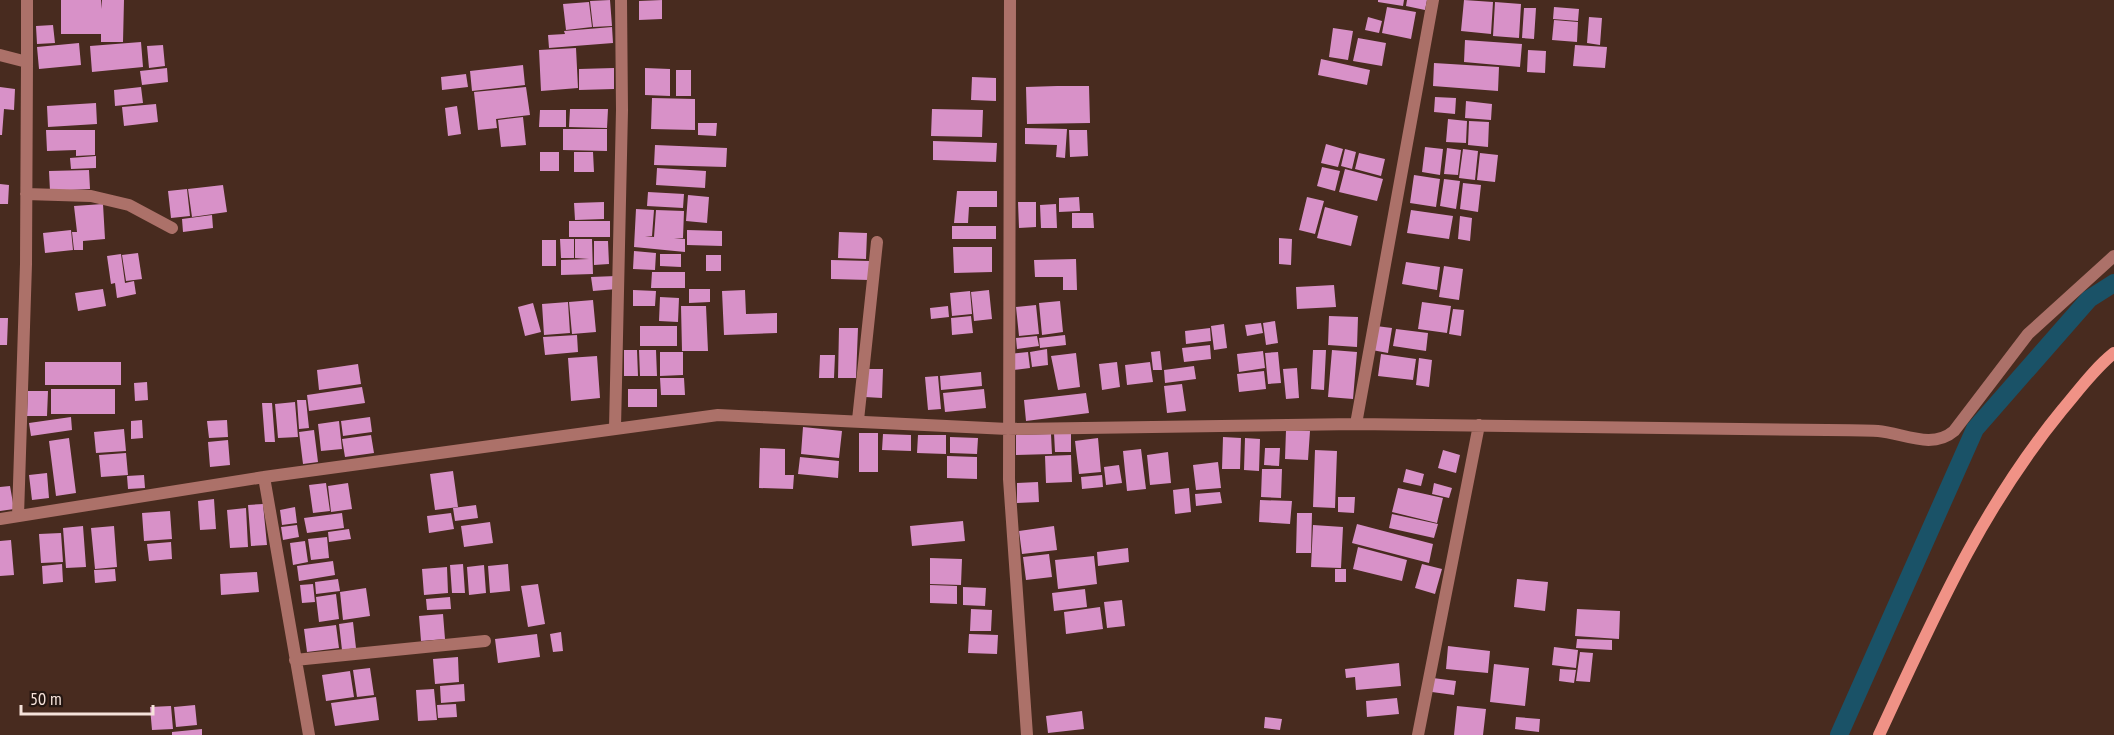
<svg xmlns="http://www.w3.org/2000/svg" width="2114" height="735" font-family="'PT Sans Narrow',sans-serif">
<rect width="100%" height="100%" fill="#482b1f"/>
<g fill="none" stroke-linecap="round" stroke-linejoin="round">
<!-- canal -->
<path stroke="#1a5267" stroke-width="18" d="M1839,735L1975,429L2089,299L2114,283"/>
</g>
<!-- building -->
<path fill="#d891c8" d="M61,0H101L102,9V0H124L123,42H101V34H61Z
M610,0L612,26L593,27L590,1Z
M662,0V19L639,20V1Z
M1378,0H1404L1403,6L1378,2Z
M1407,0H1427L1425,10L1406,6Z
M1464,0L1493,2L1491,34L1461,31Z
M589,2L592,27L566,30L563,4Z
M1495,2L1521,4L1519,38L1493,36Z
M1387,7L1416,12L1411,39L1382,33Z
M1554,7L1579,9L1578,21L1553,19Z
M1524,8H1536L1534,39L1522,38Z
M1368,17L1382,21L1379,33L1365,30Z
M1589,17L1602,18L1600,45L1587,43Z
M1554,20L1578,22L1577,42L1552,40Z
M53,25L55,43L37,44L36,26Z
M612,27L613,43L549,48L548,35L565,34L564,31Z
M1333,28L1353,31L1348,60L1329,57Z
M1358,38L1386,43L1382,66L1353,61Z
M1465,40L1522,44L1520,67L1464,62Z
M141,42L143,67L92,72L90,46Z
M79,43L81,65L39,69L37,47Z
M163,45L165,66L149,68L147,46Z
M1575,45L1607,47L1605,68L1573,66Z
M576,48L578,88L541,91L539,50Z
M1528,50L1546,51L1545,73L1527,72Z
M1321,59L1370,70L1367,85L1318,75Z
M1434,63L1499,67L1498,91L1433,86Z
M523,65L525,85L472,91L470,71Z
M167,68L168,82L142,85L140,71Z
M614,68V89L579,90V69Z
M645,68L670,69V96L645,95Z
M676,70H691V96H676Z
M466,74L468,87L442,90L441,77Z
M972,77L996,78V101L971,100Z
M1057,86H1089L1090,123L1027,124L1026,87Z
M0,87L15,89L14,110L4,109L2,135H0Z
M141,87L143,103L115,106L114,90Z
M526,87L530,115L496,119L497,128L478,130L474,92Z
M1435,97L1456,98L1455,114L1434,112Z
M652,98L695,99V130L651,129Z
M1466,101L1492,104L1491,120L1465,118Z
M96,103L97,124L48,127L47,106Z
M156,104L158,122L124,126L122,107Z
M457,106L461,134L448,136L445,108Z
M570,109H608L607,128L569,127Z
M932,109L983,110L982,137L931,136Z
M540,110H566V127H539Z
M523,117L526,145L501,147L498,120Z
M1448,119L1467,121L1466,143L1446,142Z
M1469,121L1489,122L1488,147L1468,145Z
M698,123H717L716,136L698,135Z
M1025,128L1067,129L1065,158L1056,157L1057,145L1025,144Z
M563,129H607V151L563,150Z
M46,130H95V155L76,156V150L47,151Z
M1069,130H1087L1088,156L1070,157Z
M933,141L997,143L996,162L933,160Z
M1326,144L1343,149L1338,167L1321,163Z
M655,145L727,148L726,167L654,165Z
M1425,147L1443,149L1440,175L1422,172Z
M1447,148L1461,150L1458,175L1444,174Z
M1345,149L1356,152L1352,169L1341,166Z
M1463,149L1478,151L1475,180L1459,178Z
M540,152H559V171H540Z
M574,152H593L594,172H574Z
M1359,153L1385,159L1381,176L1355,169Z
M1480,153L1498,155L1495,182L1477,180Z
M96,156V168L71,169L70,158Z
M1322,167L1340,171L1335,191L1317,186Z
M657,168L706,171L705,188L656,185Z
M1345,169L1383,179L1377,201L1339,192Z
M89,170L90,189L50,191L49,171Z
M1414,175L1440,179L1436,207L1410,203Z
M1444,179L1460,181L1456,209L1440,206Z
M1463,183L1481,185L1478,212L1460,209Z
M0,184L9,185L8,204H0Z
M223,185L227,212L192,217L188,189Z
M187,189L190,216L171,218L168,191Z
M957,191H997V207H969L968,223H954Z
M648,192L684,194L683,208L647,206Z
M688,195L709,197L707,223L686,221Z
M1079,197L1080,211L1059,212V198Z
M1307,197L1324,201L1315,234L1299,230Z
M604,202V219L575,220L574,203Z
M1018,202H1036V227L1019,228Z
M103,204L105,239L83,241V250H74L72,232H77L74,206Z
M1056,204L1057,228H1041L1040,205Z
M1325,207L1358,216L1351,246L1317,238Z
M636,209L654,210L652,236H645L654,237L656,210L684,211L683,238H674L685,239V252L634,247Z
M1411,210L1453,216L1449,239L1407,233Z
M1072,213H1093L1094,228H1072Z
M212,215L213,228L183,232L182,219Z
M1460,216L1472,218L1470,241L1458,239Z
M569,221H610V237H569Z
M952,226H996V239H952Z
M71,230L73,250L45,253L43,233Z
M687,230L722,231V246L687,245Z
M839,232L867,233L866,259L838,258Z
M1279,238L1292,239L1291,265L1279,264Z
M560,239H574V258H561Z
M575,239H592L593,274L561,275V260L589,259L575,258Z
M542,240H556V266H542Z
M594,241H608L609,264L594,265Z
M953,247H992V272L954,273Z
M634,251L656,253L655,270L633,269Z
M138,253L142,279L126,281L122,255Z
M121,254L125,283L134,281L136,294L117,298L115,283L111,284L107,256Z
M660,254H681V267L660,266Z
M706,255H721V271H706Z
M1076,259L1077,290H1063V277H1035L1034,260Z
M831,260L870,261L869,280L831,279Z
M1406,262L1440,267L1437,290L1402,284Z
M1444,266L1463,269L1459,300L1439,297Z
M652,272H685V288H651Z
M616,276L617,289L593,291L591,277Z
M1334,285L1336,307L1297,309L1296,287Z
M103,289L106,306L78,311L75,293Z
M689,289H710V302L689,303Z
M633,290L656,291L655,306H633Z
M745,290L746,314L777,313V333L724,335L722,291Z
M989,290L992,319L974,321L971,292Z
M970,291L972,314L952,316L950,293Z
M660,297L679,298L678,322L659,321Z
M593,300L596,332L572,334L569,302Z
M1060,301L1063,332L1042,335L1039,303Z
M568,302L570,333L544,335L542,304Z
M1422,302L1451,306L1447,333L1418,329Z
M533,303L541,332L525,336L518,307Z
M1036,305L1039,334L1019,336L1016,307Z
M681,306H706L708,351H682Z
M948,306L949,317L931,319L930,308Z
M1453,309L1464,310L1461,336L1449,334Z
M971,316L973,333L952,335L951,318Z
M1329,316L1358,317L1357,347L1328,345Z
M0,318H8L7,345H0Z
M1275,321L1278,343L1266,345L1263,323Z
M1261,323L1263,333L1247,336L1245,325Z
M1224,324L1227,348L1214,350L1211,326Z
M640,326H677V346H640Z
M1376,326L1392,328L1388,353L1372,350Z
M839,328H858L856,378H838Z
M1210,328L1211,341L1186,344L1185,331Z
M1396,329L1428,333L1426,351L1393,346Z
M577,335L578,352L545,355L543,337Z
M1065,335L1066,345L1040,348L1039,338Z
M1037,336L1039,346L1017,349L1016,338Z
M1210,345L1211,359L1184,362L1182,348Z
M1047,349L1048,365L1032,367L1030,352Z
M624,350H637L638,376H624Z
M639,350H656L657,376H640Z
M1313,350H1326L1324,390L1311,389Z
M1332,350L1357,352L1353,399L1328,397Z
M1160,351L1162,370H1153L1151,352Z
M1263,351L1265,368L1239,372L1237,354Z
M660,352H683V375L660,376Z
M1028,352L1030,368L1013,370L1010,354Z
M1278,352L1281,383L1268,384L1265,353Z
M1076,353L1080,387L1058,390L1051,356Z
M1381,354L1416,359L1413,380L1378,376Z
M820,355H835L834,378H819Z
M597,356L600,398L571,401L568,358Z
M1419,358L1432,360L1429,387L1416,385Z
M45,362H121V385H45Z
M1117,362L1120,387L1102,390L1099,364Z
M1150,362L1153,382L1127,385L1125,365Z
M358,364L361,384L319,390L317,370Z
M1194,366L1196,379L1165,383L1164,370Z
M1297,368L1299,398L1286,399L1283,369Z
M866,369H883L882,398L865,397Z
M1264,371L1266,389L1239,392L1237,374Z
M981,372L982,386L941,390L940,376Z
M938,376L941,409L928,410L925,377Z
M660,378H684L685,395H661Z
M147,382L148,400L135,401L134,383Z
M1182,384L1186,411L1167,413L1164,386Z
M362,387L365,403L309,411L307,395Z
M51,389H115V414H51Z
M628,389H657V407H628Z
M984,389L986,408L945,412L943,393Z
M28,391H48L47,416H27Z
M1086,393L1089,413L1026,421L1024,400Z
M297,400H306L309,428L299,429Z
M295,402L298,437L278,438L275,404Z
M262,403H272L275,442H265Z
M71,417L72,430L31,436L29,423Z
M370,417L372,432L343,436L341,421Z
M142,420L143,438L131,439V421Z
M227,420L228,437L209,438L207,421Z
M339,421L342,449L321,451L318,424Z
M803,427L842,431L839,458L801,454Z
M124,429L126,451L96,453L94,432Z
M314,430L318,462L303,464L299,432Z
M1286,430L1310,431L1308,460L1285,459Z
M859,433H878V472H859Z
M1054,433H1071V452H1055Z
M883,434L911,435V451L882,450Z
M1051,434L1052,454L1016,455V435Z
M371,435L374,453L345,457L342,439Z
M918,435H946V454L917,453Z
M950,437L978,438L977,454L950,453Z
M1223,437L1241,438L1240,469H1222Z
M69,438L76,493L56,496L49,441Z
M1098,438L1101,472L1079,474L1075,441Z
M1245,438L1260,439L1259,471L1244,470Z
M228,440L230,465L210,467L208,442Z
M760,448L785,449V475H794L793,489L759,488Z
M1265,448H1280L1279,466L1264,465Z
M1141,449L1146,489L1127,491L1123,451Z
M1315,450L1337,451L1335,508L1313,507Z
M1443,450L1460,455L1456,473L1438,468Z
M1168,452L1171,483L1150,485L1147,455Z
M126,453L128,475L101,477L99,455Z
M1071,455L1072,482L1046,483L1045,456Z
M947,456L977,457V479L947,478Z
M800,457L839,461L838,478L798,474Z
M1218,462L1221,488L1196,490L1193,465Z
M1119,465L1122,483L1106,485L1104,467Z
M1262,469H1282L1281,498L1261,497Z
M1406,469L1424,474L1421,486L1403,482Z
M453,471L458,507L435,510L430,474Z
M47,473L49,498L32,500L29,475Z
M144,475L145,488L128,489L127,476Z
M1102,475L1103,487L1082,489L1081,477Z
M1038,482L1039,502L1017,503V483Z
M326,483L330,511L313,513L309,485Z
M348,483L352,509L331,512L328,486Z
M1434,483L1452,488L1449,498L1432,494Z
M10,486L14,509L0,511V487Z
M1189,488L1191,512L1175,514L1173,490Z
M1398,488L1443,498L1437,523L1392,512Z
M1220,492L1222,503L1196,506L1195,494Z
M1338,497H1355L1354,513L1338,512Z
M214,499L216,529L200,530L198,501Z
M1260,500L1292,501L1290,524L1259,522Z
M263,504L267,545L251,546L248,505Z
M476,505L478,518L455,521L453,508Z
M295,507L297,523L282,525L280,510Z
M246,508L248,547L230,548L227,510Z
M170,511L172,539L144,541L142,513Z
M342,513L344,528L307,533L304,518Z
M451,513L454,529L429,533L427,516Z
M1297,513H1312L1311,553H1296Z
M1392,514L1438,524L1434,538L1389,528Z
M963,521L965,541L912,546L910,526Z
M490,522L493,543L464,547L461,526Z
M1357,524L1433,544L1429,563L1352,543Z
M297,525L299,537L283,540L281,527Z
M1313,525L1343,527L1341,568L1311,567Z
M83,526L86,567L66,568L63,528Z
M114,526L117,567L95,569L91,528Z
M1054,526L1057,550L1022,554L1019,531Z
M349,529L351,539L329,542L328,532Z
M61,533L63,562L41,563L39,534Z
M327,537L329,558L311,560L308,539Z
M11,540L14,575L0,576V541Z
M305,541L308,562L293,565L290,543Z
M171,542L172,559L149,561L147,544Z
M1358,547L1407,560L1402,581L1353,569Z
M1128,548L1129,562L1098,566L1097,552Z
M1049,554L1052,577L1026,580L1023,557Z
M1094,556L1097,584L1058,589L1055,560Z
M930,558L962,559L961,585L930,584Z
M333,561L335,575L299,581L297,566Z
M62,564L63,582L43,584L42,566Z
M463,564L465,593H452L450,565Z
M508,564L510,591L490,593L488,566Z
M1422,564L1442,569L1435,594L1415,588Z
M484,565L486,593L469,595L467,567Z
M447,567L448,593L424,595L422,569Z
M115,569L116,581L95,583L94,570Z
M1335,569H1346V582H1335Z
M257,572L259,592L221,595L220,574Z
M338,579L340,591L316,594L315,582Z
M1517,579L1548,582L1545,611L1514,607Z
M313,584L315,602L302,603L300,585Z
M538,584L545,624L528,627L521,586Z
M930,585L957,586V604L930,603Z
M963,587L986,588L985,606L963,605Z
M366,588L370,616L343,620L340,592Z
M1085,589L1087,607L1054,611L1052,593Z
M336,594L339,619L319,622L316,597Z
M450,597L451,609L427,610L426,599Z
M1122,600L1125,626L1107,628L1104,602Z
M1100,607L1103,629L1066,634L1064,612Z
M971,609L992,610L991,631H970Z
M1577,609L1620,611L1619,639L1575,636Z
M443,614L445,639L421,641L419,616Z
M353,622L356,648L342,650L339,624Z
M336,625L339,648L307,652L304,629Z
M561,632L563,651L553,652L550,634Z
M537,634L540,657L498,663L495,639Z
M969,634L998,635L997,654L968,653Z
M1577,639L1612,640V650L1576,648Z
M1448,646L1490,651L1488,673L1446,669Z
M1554,647L1578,650L1576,668L1552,665Z
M1580,652L1593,653L1590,682L1576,681Z
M458,657L459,682L435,684L433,659Z
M1399,663L1401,686L1356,690L1355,677L1346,678L1345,669Z
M1494,664L1529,668L1525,706L1490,702Z
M370,668L374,695L357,697L353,670Z
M1560,669L1576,670L1574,683L1559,681Z
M350,671L354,697L326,701L322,675Z
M1433,678L1456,681L1454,695L1432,692Z
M464,684L465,701L441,703L440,686Z
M434,689L437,720L418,721L416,690Z
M376,697L379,720L335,726L331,703Z
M1397,698L1399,714L1367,717L1366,701Z
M456,704L457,717L438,718L437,705Z
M195,705L197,725L176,727L174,707Z
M171,706L173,729L152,730L150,707Z
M1457,706L1486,709L1483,735H1454Z
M1082,711L1084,729L1048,733L1046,716Z
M1265,717L1282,719L1280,730L1264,728Z
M1516,717L1540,719L1539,732L1515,729Z
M202,729V735H172V732Z"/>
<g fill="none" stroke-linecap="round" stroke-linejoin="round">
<!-- street -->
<path stroke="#ac7169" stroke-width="12" d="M1010,0L1009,479L1027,735
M0,55L27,62L26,264L18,516
M27,62V0
M26,194L91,196L129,205L172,228
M858,420L877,242
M1356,424L1433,0
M615,428L622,110L621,0
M264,477L309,735
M0,519L264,477L718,415L1008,429L1356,424L1827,430C1844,430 1861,430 1878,431C1903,433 1932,450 1954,431L2028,334L2114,256
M295,660L485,641
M1418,735L1479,425"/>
<!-- secondary -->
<path stroke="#f09286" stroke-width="12" d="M1879,735C1933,619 1980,510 2062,410C2079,390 2094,369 2114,353"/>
</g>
<!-- scale -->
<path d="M21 705v9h132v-9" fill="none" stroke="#f5e2da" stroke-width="3"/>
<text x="30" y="705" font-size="18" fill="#f5e2da" stroke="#251712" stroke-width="4.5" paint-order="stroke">50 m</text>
</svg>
